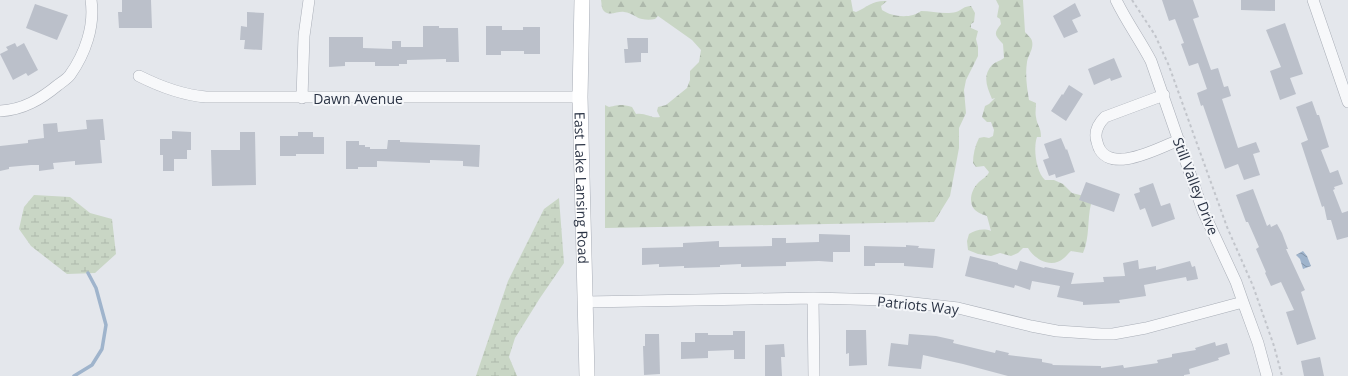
<svg xmlns="http://www.w3.org/2000/svg" width="1348" height="376" font-family="'Open Sans',sans-serif">
<defs>
<pattern id="forest-firs" width="22" height="20" patternUnits="userSpaceOnUse"><rect width="22" height="20" fill="#c9d6c5"/><path d="M5 1l3.5 6h-7zM16 11l3.5 6h-7z" fill="#adb8ab"/></pattern>
<pattern id="wetland-marsh" width="20" height="14" patternUnits="userSpaceOnUse"><rect width="20" height="14" fill="#c9d6c5"/><path d="M1 5h8M5 5V1M11 12h8M15 12V8" fill="none" stroke="#adb8ab"/></pattern>
<pattern id="water-waves" width="16" height="10" patternUnits="userSpaceOnUse"><rect width="16" height="10" fill="#9fb4cc"/><path d="M0 5q4-4 8 0t8 0" fill="none" stroke="#8293a7"/></pattern>
</defs>
<rect width="100%" height="100%" fill="#e4e7ec"/>
<!-- forest -->
<path fill="url(#forest-firs)" d="M601,0H851L853,11L856,12C867,7 873,0 887,1L881,6L882,10C892,17 911,19 921,11C932,11 945,15 956,12C962,10 964,6 971,6L975,13L974,22L971,24V28L978,31L976,39L978,47V56L966,80L964,90L966,113L959,128V148L950,196L934,222L605,228V105L609,107C620,105 620,104 632,107L636,114C645,112 652,119 660,117L657,111L658,107L666,105L687,88L690,80V71L699,62L701,50L692,40L658,16L655,19C651,20 646,20 642,19C636,18 633,13 624,12C618,11 611,16 605,12C601,9 602,5 601,0Z
M996,0H1023L1025,32C1027,35 1031,37 1032,41C1034,49 1028,55 1027,62C1025,75 1027,88 1029,100L1036,103C1036,108 1035,113 1036,117C1037,126 1041,126 1041,137H1037C1033,148 1036,172 1045,180H1054L1063,184L1072,193L1084,196L1091,204C1087,220 1090,237 1083,253L1071,251C1068,253 1067,256 1064,258C1052,269 1035,260 1028,248H1023L1018,253L1011,256L1000,253L991,256L978,254L968,250L967,241L969,234C975,230 984,228 991,231L987,216C984,215 978,213 975,210C968,203 971,190 978,183C982,179 987,177 989,172L984,166L976,167L973,163C973,154 975,146 979,138L984,137L989,138L993,136L994,130L991,122H987L982,117L985,106L989,104L995,98L992,99C987,87 982,76 992,65C995,62 1000,61 1004,58L1003,44C995,35 993,34 1001,24L1000,19L997,17L999,6Z"/>
<!-- wetland -->
<path fill="url(#wetland-marsh)" d="M34,195L70,197L90,213L112,219L116,254L95,273L67,274L31,246L19,229L24,207Z
M559,198L564,263L540,298L515,338L509,357L517,376H476L508,281L544,209Z"/>
<!-- water -->
<path fill="url(#water-waves)" d="M1303,251L1307,256L1311,266L1303,269L1300,259L1296,255Z"/>
<g fill="none" stroke-linecap="round" stroke-linejoin="round">
<!-- stream -->
<path stroke="#9fb4cc" stroke-width="3.5" d="M74,376L92,365L102,349L106,325L96,288L88,273"/>
</g>
<!-- building -->
<path fill="#bbc0ca" d="M122,0H151L152,28H119L118,12H122Z
M1162,0H1193L1199,17L1193,19L1211,70L1218,68L1224,87L1228,86L1231,96L1222,99L1238,148L1256,142L1260,152L1253,154L1260,175L1244,180L1238,164L1225,169L1203,105L1201,106L1197,93L1207,89L1198,63L1189,66L1181,44L1184,43L1175,19L1169,21Z
M1241,0H1275V11L1241,10Z
M1075,3L1081,16L1072,20L1078,32L1064,38L1053,16Z
M35,4L68,15L57,40L26,28Z
M247,12L264,13L262,50L244,49L245,40H240L241,26L247,27Z
M1285,23L1303,74L1290,78L1296,94L1280,100L1270,71L1281,67L1266,30Z
M423,26H439V28H458L459,62H446V59L407,60V64H399V66H375V62H345V66L329,67V37H363V48L392,49V41H401V47H423Z
M486,26H502V30H523V27H540V54H524V51H501V55H486Z
M627,38H648V53H641V62L625,63L624,49H628Z
M15,43L17,47L24,43L38,70L28,76L26,73L13,80L0,54L8,50L6,47Z
M1114,58L1122,77L1111,81L1110,78L1094,85L1088,69Z
M1069,85L1083,94L1066,121L1051,111L1062,94L1063,95Z
M1312,101L1317,115H1319L1329,147L1321,150L1330,173L1338,170L1343,184L1334,187L1335,189L1333,190L1342,213L1348,211V237L1337,240L1331,220H1327L1324,206L1322,207L1301,143L1308,140L1296,107Z
M103,119L105,140H100L102,163L75,165V161L53,163L54,169L39,171V165H31L9,167V169L0,171V146L28,143V140L44,138L43,124L57,123L58,132L87,129L86,120Z
M172,131L191,132V150H187V159H174V171H163V155H160V139H172Z
M240,132H255L256,185L212,186L211,150H240Z
M298,132H313V137H324V154H296V156H280V136H298Z
M1061,138L1066,150L1067,149L1075,172L1056,178L1055,174L1049,176L1043,160L1049,158L1044,144Z
M388,140H400V142L480,145L479,167L463,166V161L430,160V163L377,161V167H358V169H346V141H359V145H365V147H370V149H387Z
M1086,182L1120,194L1114,212L1079,200Z
M1153,183L1161,206L1170,203L1175,219L1152,227L1145,208L1140,210L1134,194L1140,192L1139,188Z
M1253,189L1267,226L1270,224L1271,227L1277,224L1282,233L1288,249H1286L1305,290L1301,292L1316,339L1297,345L1286,312L1294,310L1281,282L1271,286L1265,273L1266,272L1256,249L1259,247L1248,222H1246L1236,195Z
M819,234L850,235V252H833V262L819,261L786,262V266L741,267V264L720,265V267L684,268V266L659,267V264L642,265V248L683,247V243L719,241V247L772,246V238H786V243L819,242Z
M906,245L919,246L918,248L935,249L933,268L904,266V263H875V266H864V246L906,247Z
M970,256L998,263V264L1017,270L1020,261L1044,268L1045,267L1074,273L1071,284L1104,282L1103,277L1125,276L1123,263L1138,260L1139,269L1156,266V270L1190,261L1192,267L1195,266L1198,279L1187,281L1186,277L1144,285L1146,296L1119,300L1120,303L1083,305V302L1057,297L1060,286L1032,281L1030,290L1015,285L1014,288L965,276Z
M846,330H866L867,365L849,366V353L846,354Z
M733,331H745V359H734V350L708,351V358L681,359V342H695V333H708V335H733Z
M645,334H659L660,374L644,375L643,346H645Z
M909,334L936,336L954,340L953,343L995,353L996,350L1009,353L1008,355L1042,359V362L1053,364L1052,365L1101,366V368L1123,365L1124,368L1158,363L1157,360L1172,357V354L1196,350L1195,348L1215,342L1216,346L1227,343L1230,354L1218,358L1219,360L1189,369L1190,374L1184,375V376H1008L963,364L923,355L921,369L888,366L891,343L908,345Z
M784,344L785,357H781L782,376H765V345Z
M1320,357L1324,376H1304L1301,361Z"/>
<g fill="none" stroke-linecap="round" stroke-linejoin="round">
<!-- minor casing -->
<g stroke="#a9aeb7" stroke-width="12">
<path id="minor" d="M1116,0C1126,21 1140,40 1151,61L1203,211L1236,282L1243,302L1258,343L1267,376
M1313,0L1348,102
M139,76C161,87 182,95 206,97H580
M1164,95L1105,117C1098,124 1094,133 1097,142C1105,178 1159,148 1179,140
M302,98L304,36L309,0
M0,111C23,110 41,99 58,85C62,82 67,79 70,75C85,54 95,26 91,0
M813,298L814,376
M586,302L813,298L887,300L958,308L1031,326L1057,331L1101,334H1113L1146,328L1243,302"/>
</g>
<!-- secondary casing -->
<g stroke="#a9aeb7" stroke-width="16">
<g id="secondary">
<path id="s1" d="M582,0L580,97L587,376"/>
</g>
</g>
<!-- path -->
<path stroke="#c2c5cb" stroke-width="2" stroke-dasharray="3 3" stroke-linecap="butt" d="M1132,0L1155,35L1169,66L1227,227L1253,286L1274,346L1282,376"/>
<!-- minor -->
<use href="#minor" stroke="#f7f8fa" stroke-width="11"/>
<!-- secondary -->
<use href="#secondary" stroke="#fff" stroke-width="15"/>
</g>
<g text-anchor="middle" dominant-baseline="central" stroke-width="4" stroke-linejoin="round" paint-order="stroke">
<!-- street labels -->
<g font-size="14" fill="#2b3445" stroke="#f4f6f9">
<text x="358" y="98">Dawn Avenue</text>
<text transform="translate(1196 186) rotate(69)">Still Valley Drive</text>
<text stroke="none"><textPath href="#s1" startOffset="188">East Lake Lansing Road</textPath></text>
<text transform="translate(918 305) rotate(6)">Patriots Way</text>
</g>
</g>
</svg>
